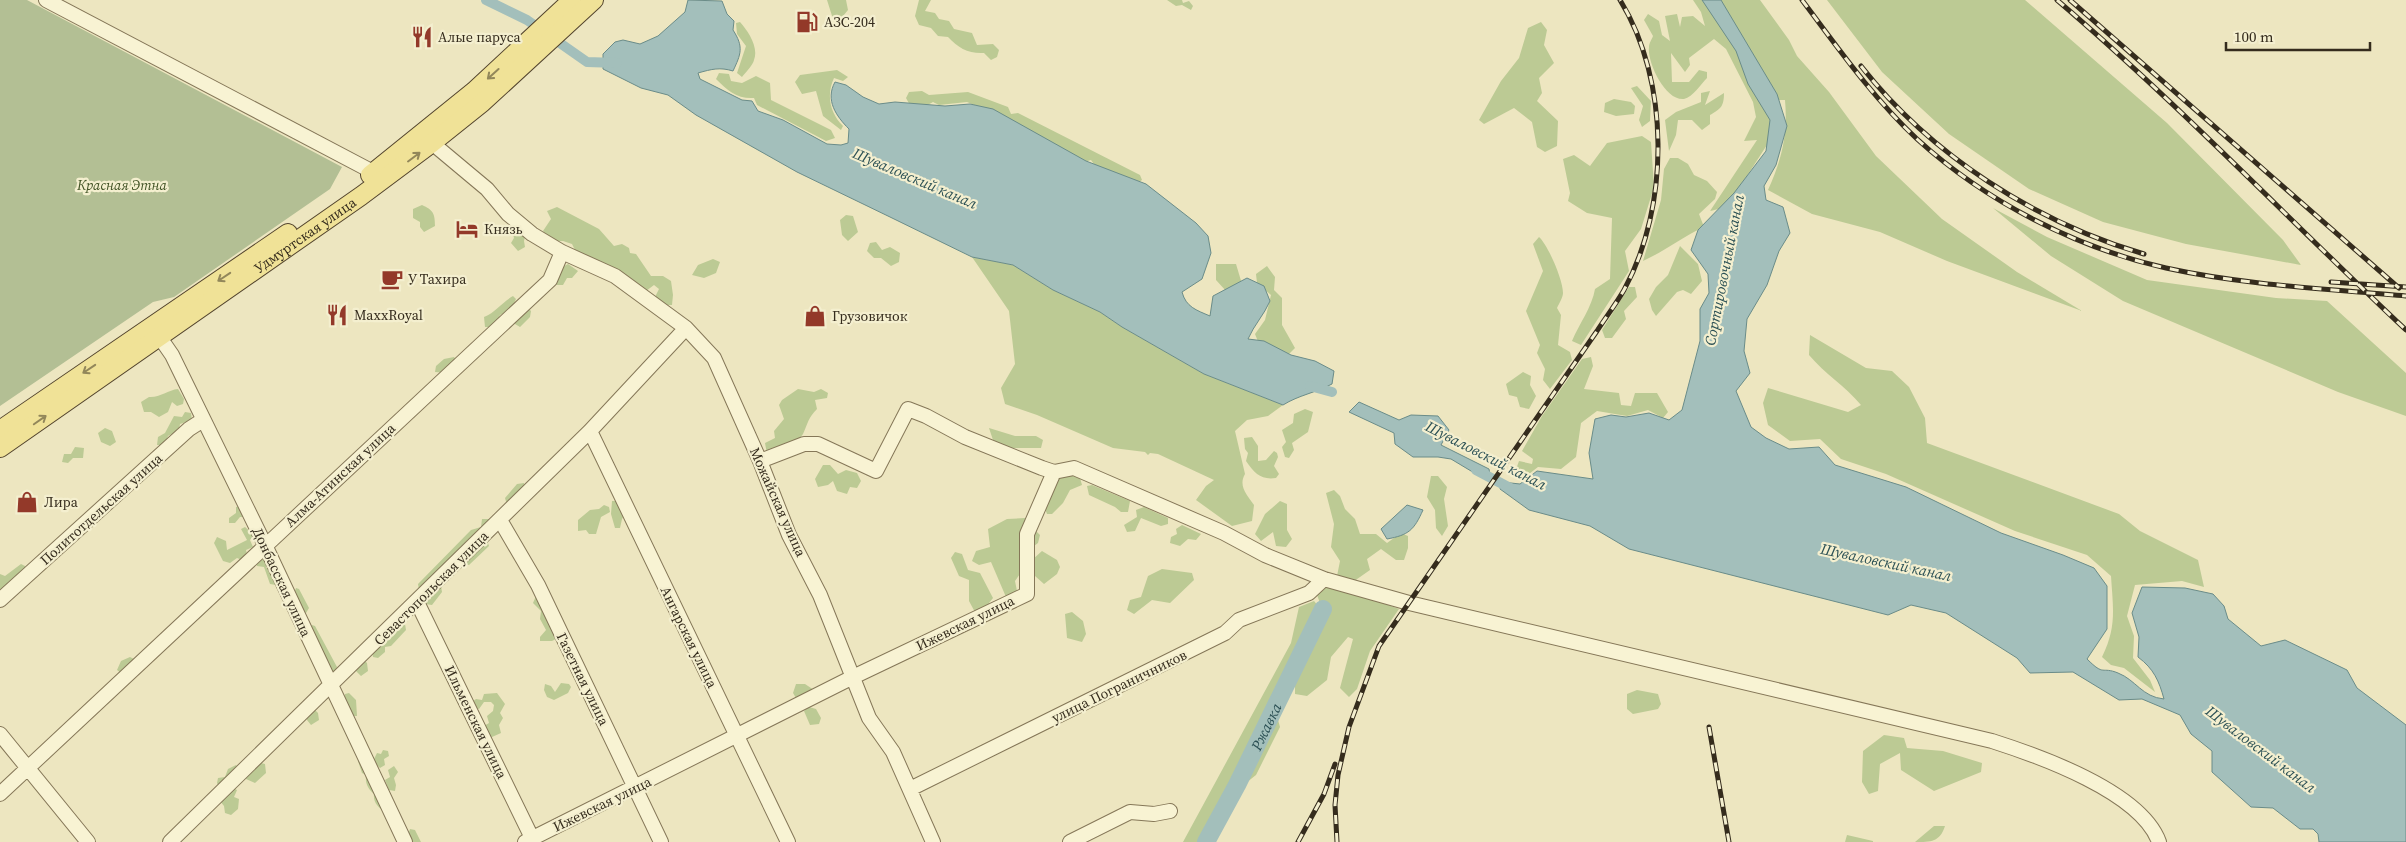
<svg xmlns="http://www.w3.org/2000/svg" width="2406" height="842" font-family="'Source Serif 4',serif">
<rect width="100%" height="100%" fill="#ede6c0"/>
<!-- green -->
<path fill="#bcca94" d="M827,0H846L848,10L838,22L833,19Z
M919,0H931L925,11L935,13L939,19L949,21L954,29L972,33L977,45L993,44L999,50L997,57L991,60L984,53C969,54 958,48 948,37L938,36L931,28L919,25L915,16Z
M1167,0H1182L1183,3L1189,1L1193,6L1191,10L1182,5L1176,6Z
M1693,0H1760L1789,40L1797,56L1829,92L1876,156L1942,219L2017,272L2082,311L1947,261L1880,232L1812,214L1768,190C1782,159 1788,134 1785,100H1775L1774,134L1727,207L1710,211L1757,140L1744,141L1756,117L1753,102L1726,49L1714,39L1689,58L1690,65L1685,72L1671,53L1672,82H1689L1699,70L1707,72V78C1701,84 1693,97 1684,99C1665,101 1647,62 1649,47C1649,43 1652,39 1653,36L1644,20L1648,14L1659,21L1662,35L1670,41L1665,16L1677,14L1680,27L1682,17L1693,16L1705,26L1701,12Z
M1827,0H2025L2167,123L2283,240L2301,265L2186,244L2103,222L2029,189L1949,134L1882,72Z
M740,22C748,31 759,47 754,60C753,65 746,72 742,77L737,73L746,46L737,34L736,23Z
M1541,22L1547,30L1544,45L1554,63L1539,78L1542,93L1537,101L1558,121L1557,146L1545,152L1537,147L1532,122L1514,108L1484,124L1479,120L1501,81L1519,58L1528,28Z
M837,70L848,77L843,81L834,78C826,95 830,113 843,126L841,130L823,116L816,91L802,94L795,82L800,75Z
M719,73L729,74L731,81L742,83L756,76L770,83L771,100L831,130L835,138L826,141L757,105L754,98C737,99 728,91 716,79Z
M1637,86L1651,101L1650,121L1642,127L1639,120L1643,106L1631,88Z
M922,91L929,95L968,92L1008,107L1011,114L1018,113L1140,175L1142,180L1139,182L1098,170L1091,160L1081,163L1006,118L967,102L939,105L933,102L924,107H911L906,98L909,92Z
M1710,91L1705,105L1724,93C1724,106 1721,109 1710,115V124L1702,130L1692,120H1678L1676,135L1669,151L1665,120L1676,112L1701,102V93Z
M1614,99L1631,102L1635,106L1634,114L1616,116L1604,112L1605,103Z
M1642,136L1651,142L1654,187L1641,229L1625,251L1629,271L1581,345L1572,341C1579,324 1592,307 1595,289L1610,279L1612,218L1587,213L1568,201L1570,193L1563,159L1574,155L1590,166L1607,143Z
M1670,158H1678L1688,164L1694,175L1707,181L1717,192L1715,199L1699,214L1704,227C1682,237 1665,251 1643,261L1661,200L1664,169Z
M422,205C433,210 435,213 435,226L424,232L420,227V222L413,218V209Z
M557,207L599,229L614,246L622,244L629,248L630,253L636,254L651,276H663L671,281L673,295L672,305H665L655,297L659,289L654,285L646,291L609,265L576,252L572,244L563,241H550L543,231L551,219L547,211Z
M1993,208L2047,237L2147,280L2276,298L2327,301L2406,373V416L2338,392L2123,301L2051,256Z
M846,215L853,216L858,232L848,241L842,235L840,220Z
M519,227L526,233L524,241L525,247L518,251L511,243L514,238L512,230Z
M1539,237C1548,245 1563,280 1563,293C1563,297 1559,304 1557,308L1561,315L1558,345L1570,352L1572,360L1550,389L1543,380L1545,369L1537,353L1540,345L1526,311L1543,271L1533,244Z
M876,242L882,250L890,247L900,253L899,262L891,266L881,258H874L867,251L870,243Z
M1680,246L1698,264L1702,281L1691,294L1683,290L1677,292L1656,316L1652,310L1649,299L1656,287L1668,275Z
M972,257L1013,265L1053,290L1100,312L1122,327L1204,374L1283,405L1268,416L1247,420L1235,431L1245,474C1238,486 1247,495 1254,505L1252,521L1232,526L1196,500L1206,486L1214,480L1158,454L1150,453L1148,455L1145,452L1113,448L1037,415L1005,404L1001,388L1015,364L1009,311Z
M713,259L720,262L716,273L704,278L692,275L698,265Z
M568,264L578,271L572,278H567L563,285H557L554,279L559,269Z
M1216,264H1236L1242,284L1226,291L1216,280Z
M1267,266L1275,277L1274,290L1282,298V325L1295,348L1287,356L1259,344L1255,334L1265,320L1271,295L1257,283L1256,274Z
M1629,287H1635L1637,297L1624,311L1626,319L1612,338H1605L1602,330Z
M513,296L516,299L511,310L500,315L496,327H485L484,317C496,312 501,303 513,296Z
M528,308L531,311L530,317L520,327L515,324L513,318Z
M1810,335L1866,368L1892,371L1909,387L1925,418L1927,443L2119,514L2140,531L2198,560L2204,587L2182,581L2135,585L2127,616L2134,636L2133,658L2150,680L2155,692L2124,668L2111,665L2102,657C2117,627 2113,608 2111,576L2087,555L2015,531L1886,474L1841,459L1820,439L1790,441L1768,425L1763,403L1768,388L1848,412L1861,405C1845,386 1825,374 1809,355Z
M454,357L458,363L447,373L435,372L436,366L444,359Z
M1591,357L1593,366L1584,389L1619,393L1621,405L1631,406L1635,393H1657L1668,412L1663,418L1648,410L1627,416L1597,411L1581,423L1576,457L1561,469L1538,467L1521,480L1514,475L1519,461L1532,464L1533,459L1522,451L1542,416L1582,359Z
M1523,372L1531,376L1530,385L1536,396L1529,409L1520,407L1517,397L1509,395L1506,384Z
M178,389L184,399L183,404L177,406L172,402L168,412L159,417L151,412H144L141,402L149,397C159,398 168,390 178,389Z
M798,389L814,392L821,389L828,393L827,398L815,400L817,409C808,418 808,423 803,434C797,444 778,451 767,454L765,443L775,438L774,431L784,419L779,405L782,400Z
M1305,409L1313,412L1308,432L1292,443L1294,450L1289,458L1285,457L1282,447L1286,442L1282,430L1293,423L1294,414Z
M185,412L191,413L192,420L180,424L179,430L168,436L165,445H157L158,437L165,433L174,416L182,417Z
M105,428L112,431L116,442L110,446L101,442L98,433Z
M989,428L1015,436H1036L1043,440L1041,448H1006L993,440Z
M1252,437L1258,446V461L1266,460L1274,451L1277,453L1278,457L1274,466L1279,474L1276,478C1261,480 1255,474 1246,461L1248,453L1245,449L1244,438Z
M75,447L84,448L83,458H73L68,463L62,462L64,454H71Z
M823,465H830L838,474L846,470L857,473L861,481L857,488L850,487L847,494L837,491L833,481L828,485L818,487L815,479Z
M1064,473L1080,478L1082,485L1070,490L1063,503L1052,514H1047L1044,506L1057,477Z
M1431,476H1438L1447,487L1444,499L1448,526L1442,536L1436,528L1435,510L1427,497Z
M524,483L525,490L507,505L505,498L517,484Z
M1092,485L1130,501L1128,512H1121L1115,507L1089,495L1087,486Z
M1334,490L1340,496L1345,509L1355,519L1360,534H1376L1387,543L1401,533L1408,536V548L1404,560H1396L1381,549L1367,559L1370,570L1350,584L1337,576L1340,561L1331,547L1334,524L1326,493Z
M612,501H620L627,511L622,519L620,528H615L611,514Z
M1280,501L1287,504V530L1292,539L1286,547L1276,546L1273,532L1261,541L1255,534L1265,514Z
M604,505L609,507L610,512L601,517L596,534H589L586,530L578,531V520L590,510L599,509Z
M240,506L243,517H240L235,523H229V518L236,513V507Z
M1144,507L1168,518V524L1161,526L1141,518L1135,531L1127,532L1124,525L1137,517L1136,510Z
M1025,518L1027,529L1035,530L1040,535L1038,543L1026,552L1025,567L1015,581L1018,596L1006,597L991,562L979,565L972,561L976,551L990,547L988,529L1007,519Z
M482,519H490L489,527L419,590L418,584L471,530L481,527Z
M1182,525L1201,534L1196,540L1188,539L1180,546L1170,543L1171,537L1177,534L1176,529Z
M245,527L254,535L250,540L253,547L246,550L248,559L244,561L237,558L230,563L223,561L214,543L217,537L226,541L227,550L247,540L241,529Z
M487,540L489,546L469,565L464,564L462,559Z
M1042,551L1057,560L1060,567L1057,574L1044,584L1035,576L1032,560Z
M955,552L962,554L968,570L980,573L993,598L989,603V610L976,614L969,601V580L959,576L951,558Z
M260,555L267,559L266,568L273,569L276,585L270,584L264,567L257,566L255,560Z
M21,564L25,566L26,571L13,578V586L0,592V574L5,576Z
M1162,569L1192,573L1194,580L1170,603L1152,600L1134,614L1127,610L1130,600L1141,597L1148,576Z
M1331,584L1399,609L1370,651L1357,689L1349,697L1340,688L1353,639L1348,637L1331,657L1327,680L1307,696L1295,694V679L1326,619L1317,595L1322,587Z
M441,586L442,592L432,605L425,604L424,598Z
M296,588L299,589L309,608L306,613L303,612L294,593Z
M536,596L560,637L552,641H540V637L546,630L540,619L541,611L533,603Z
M1314,601L1320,608L1322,621L1275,709L1280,727L1256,775L1232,794L1206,842H1183L1291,643L1299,607Z
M1072,612L1083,621L1086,634L1082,642L1067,638L1065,614Z
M405,624L406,630L391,646L385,647V652L378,658L373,657L372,651L377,645H383C384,636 396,626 405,624Z
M312,625L315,626L337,667L335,673L331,671L311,629Z
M130,657L134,659L132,667L121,673L117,670L121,661Z
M363,659L367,663L368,671L361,676L356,671L358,662Z
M561,683L569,684L571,687L568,693L554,700L547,697L544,690L545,684L551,686L555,692Z
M796,684H805L814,690L796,698L793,693Z
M1637,690L1658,694L1661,704L1658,709L1633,714L1627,709V694Z
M349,693L356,700L357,716H349L343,705L345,694Z
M497,693L505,704L500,713L503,718L499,725L501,733L492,737L486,735L484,726L489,723L487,716L493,711L494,705L491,702H484L479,709L474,708L472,702L476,699L482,700L484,694Z
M809,707L816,709L821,718L819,724L810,725L804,711Z
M314,709L318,713L319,720L311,725L307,720V712Z
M1884,735L1904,738L1907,748L1943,751L1982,763L1981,772L1934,791L1901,770L1900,753L1880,764L1878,791L1869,794L1862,782L1863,751Z
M383,750L388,751L389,756L384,759L385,765L380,768L373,761L377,753L381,754Z
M361,758L386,812C378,808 373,802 374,794C368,789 365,783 366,775L362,773L358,761Z
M257,762L265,764L266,773L255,783L246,779V772Z
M236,765L239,769L219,787L217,783L218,778L225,777L228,769Z
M394,766L398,772L394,778L396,785L395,791L389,790L385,780L390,777L388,770Z
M233,788L237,790L234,797L239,799L238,809L231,815L225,813L224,806L220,801Z
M1934,826H1945C1940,842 1931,842 1915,842Z
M410,829L415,830L421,842H412L408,835Z
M1847,835L1873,841V842H1845Z"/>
<!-- cemetery -->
<path fill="#b3bf94" d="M0,0H27L342,167L330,189L174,297L153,302L0,406Z"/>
<!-- water -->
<path fill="#a3bfbb" stroke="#6a8c89" d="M688,0L722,1L727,14L734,21L733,30C744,47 741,54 733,71C720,67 712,69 698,73L700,79L742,100L752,101L758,111L783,120L827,144L841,145L848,143L849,129C836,116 825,100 835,82L846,85L863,97L879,104L895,102L945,106L970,104L993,109L1086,161L1146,184L1196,223L1208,236L1211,253L1202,279L1182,292C1186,307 1196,310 1210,316L1213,296L1247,278L1264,286L1270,301C1264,315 1254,325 1248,339L1264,341L1291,355L1315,361L1334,371L1332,384C1315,393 1299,395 1283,405L1204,374L1122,327L1100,312L1053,290L1013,265L972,257L890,217L797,172L696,115L668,95L641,88L603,69V54L615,42L623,40L640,44L658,36L685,12Z
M1702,0H1721L1777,94L1787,126L1776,165L1764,186L1766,200L1783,207L1790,233L1779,251L1767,285L1747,319L1744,351L1750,373L1736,391L1751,427L1766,438L1789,449L1819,447L1835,465L1906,487L2001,533L2063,555L2094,568L2107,586V629L2087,659C2105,677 2101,666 2118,673C2136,680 2142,697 2164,699C2159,681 2154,669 2138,657L2139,637L2132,613L2142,587L2185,588L2213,594L2224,606L2228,619L2261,646L2285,640L2347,670L2357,688L2406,725V842H2319L2318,834L2313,829H2300L2273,808L2251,807L2212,772V751L2191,734L2180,715L2142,699L2119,700L2073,672L2030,673L2017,658L1946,613L1911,605L1888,615L1629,549L1590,526L1529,510L1500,489L1502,482L1520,484L1537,471L1593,479L1589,453L1595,419L1611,415L1626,417L1649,413L1669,420L1682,410L1700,341V309L1709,293L1708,274L1691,250L1698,230L1734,193L1766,151L1770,120L1748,84L1736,51Z
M1359,402L1399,420L1411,415L1438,416L1449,430L1441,445L1489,469L1490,475L1481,477L1451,459L1438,457H1413L1395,444L1394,433L1349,412Z
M1407,505L1423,510C1414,530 1409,535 1387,539L1381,529Z"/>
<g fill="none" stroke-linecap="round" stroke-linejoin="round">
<!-- canal -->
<path stroke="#a3bfbb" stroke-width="10" d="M486,0L527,20L587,62L617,63
M1310,386L1332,392
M1476,470L1512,489"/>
<!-- river -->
<path stroke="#a3bfbb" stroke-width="18" id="s1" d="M1206,842L1237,785L1323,609"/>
<!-- minor casing -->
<g stroke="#857758" stroke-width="16">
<path id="minor" d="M46,0L373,172
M432,143L487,189L508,214L532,234L562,252L615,276L686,328L714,358L760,461L789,535L820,595L869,718L893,752L933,842
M154,329L172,355L265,545L405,842
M590,431L788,842
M760,461L804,444H818L876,471L908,409L926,416L965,437L1042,468L1054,472L1074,468L1224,533L1265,555L1324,579L1409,603L1992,741C2039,756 2141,792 2159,842
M500,520L538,585L661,842
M0,600L189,429L203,420
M417,602L534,842
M0,734L88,842
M910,789L1225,633L1239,620L1309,593L1324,579
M0,794L550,280L562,252
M170,842L590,431L686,328
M525,842L853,677L1027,594V534L1054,472
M1070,842L1130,812L1154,814L1170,811"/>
</g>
<!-- major casing -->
<g stroke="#53442d" stroke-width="20">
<g id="major">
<path d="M370,175L474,91L572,0"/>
<path d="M0,430L288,233"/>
<path id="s2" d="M0,448L361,196L432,143L482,103L594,0"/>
</g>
</g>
<!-- minor -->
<use href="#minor" stroke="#f8f3d3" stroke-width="14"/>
<!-- major -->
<use href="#major" stroke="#f0e297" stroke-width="18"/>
<!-- rail casing -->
<g stroke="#352c1d" stroke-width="5">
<path id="rail" d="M1802,0C1838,48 1873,98 1917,139C1985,201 2076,248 2166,268C2244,285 2327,289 2406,296
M2057,0C2179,104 2289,220 2406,330
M2070,0L2399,288
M1861,66C1931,155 2035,222 2144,254
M2331,282L2406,287
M1709,727L1729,842
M1298,842L1324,794L1335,764
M1337,842L1335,805L1338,775L1349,727L1379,646L1597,331C1606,317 1616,304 1624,290C1670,206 1670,81 1620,0"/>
</g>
<!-- rail -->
<use href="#rail" stroke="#f4efcf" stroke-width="3" stroke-dasharray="9" stroke-linecap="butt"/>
</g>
<!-- one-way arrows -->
<defs><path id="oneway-shaft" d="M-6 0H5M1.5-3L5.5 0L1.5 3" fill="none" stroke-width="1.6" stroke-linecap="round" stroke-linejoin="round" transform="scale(1.25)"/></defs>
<g stroke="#92875a">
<use href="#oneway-shaft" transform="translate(493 74) rotate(138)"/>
<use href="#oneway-shaft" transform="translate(414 157) rotate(-37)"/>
<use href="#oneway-shaft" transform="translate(224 277) rotate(146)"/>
<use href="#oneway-shaft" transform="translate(89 369) rotate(146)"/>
<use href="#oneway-shaft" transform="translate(40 420) rotate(-35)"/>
</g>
<!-- icons -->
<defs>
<g id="fuel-bare" transform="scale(1.725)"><path d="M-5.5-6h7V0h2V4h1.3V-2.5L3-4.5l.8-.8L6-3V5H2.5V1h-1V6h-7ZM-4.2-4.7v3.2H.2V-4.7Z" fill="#933929" stroke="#f4efcf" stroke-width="2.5" paint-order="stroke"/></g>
<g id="restaurant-bare" transform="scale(1.725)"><path d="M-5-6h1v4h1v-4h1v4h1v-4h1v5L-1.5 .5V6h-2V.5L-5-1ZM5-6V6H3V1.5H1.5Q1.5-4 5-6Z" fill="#933929" stroke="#f4efcf" stroke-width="2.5" paint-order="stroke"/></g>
<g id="hotel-bare" transform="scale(1.725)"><path d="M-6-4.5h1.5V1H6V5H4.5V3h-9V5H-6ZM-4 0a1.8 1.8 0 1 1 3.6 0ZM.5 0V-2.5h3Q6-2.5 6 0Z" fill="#933929" stroke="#f4efcf" stroke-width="2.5" paint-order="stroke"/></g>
<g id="cafe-bare" transform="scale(1.725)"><path d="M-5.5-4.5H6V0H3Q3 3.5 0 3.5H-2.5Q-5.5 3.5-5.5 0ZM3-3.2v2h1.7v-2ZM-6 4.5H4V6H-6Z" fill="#933929" stroke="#f4efcf" stroke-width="2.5" paint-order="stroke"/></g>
<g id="shop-bare" transform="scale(1.725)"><path d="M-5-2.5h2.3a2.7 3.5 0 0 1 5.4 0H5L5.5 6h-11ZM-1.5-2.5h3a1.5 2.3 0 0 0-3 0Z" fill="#933929" stroke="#f4efcf" stroke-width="2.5" paint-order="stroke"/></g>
</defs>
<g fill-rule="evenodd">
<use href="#fuel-bare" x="807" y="22"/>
<use href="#restaurant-bare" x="422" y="37"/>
<use href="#hotel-bare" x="467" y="229"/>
<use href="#cafe-bare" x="392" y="279"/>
<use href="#restaurant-bare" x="337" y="315"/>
<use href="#shop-bare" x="815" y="316"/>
<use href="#shop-bare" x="27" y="502"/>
</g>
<g text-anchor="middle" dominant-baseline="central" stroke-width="4.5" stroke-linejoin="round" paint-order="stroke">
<!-- poi labels -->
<g font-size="14" fill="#352c1d" stroke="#f4efcf" text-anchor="start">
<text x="824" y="22">АЗС-204</text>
<text x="438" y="37">Алые паруса</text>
<text x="484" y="229">Князь</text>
<text x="408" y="279">У Тахира</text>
<text x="354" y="315">MaxxRoyal</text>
<text x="832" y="316">Грузовичок</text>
<text x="44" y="502">Лира</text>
</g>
<!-- park labels -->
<g font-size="14" font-style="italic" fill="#3f5123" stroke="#f4efcf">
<text x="122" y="185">Красная Этна</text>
</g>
<!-- street labels -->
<g font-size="14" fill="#352c1d" stroke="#f4efcf">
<text stroke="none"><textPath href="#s2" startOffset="372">Удмуртская улица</textPath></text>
<text transform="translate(340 475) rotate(-43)">Алма-Атинская улица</text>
<text transform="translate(778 502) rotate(66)">Можайская улица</text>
<text transform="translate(101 509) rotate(-42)">Политотдельская улица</text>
<text transform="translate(282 582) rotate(65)">Донбасская улица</text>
<text transform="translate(431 588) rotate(-45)">Севастопольская улица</text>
<text transform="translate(965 623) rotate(-26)">Ижевская улица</text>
<text transform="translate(689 637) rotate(64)">Ангарская улица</text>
<text transform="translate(583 679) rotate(64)">Газетная улица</text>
<text transform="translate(1119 686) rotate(-26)">улица Пограничников</text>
<text transform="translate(476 722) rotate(64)">Ильменская улица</text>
<text transform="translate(602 804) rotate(-26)">Ижевская улица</text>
</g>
<!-- water labels -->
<g font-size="15" font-style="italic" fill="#2c5155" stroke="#f4efcf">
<text transform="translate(915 178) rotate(23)">Шуваловский канал</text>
<text transform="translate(1724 270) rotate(-79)">Сортировочный канал</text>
<text transform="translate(1486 455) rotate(27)">Шуваловский канал</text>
<text transform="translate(1886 562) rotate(12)">Шуваловский канал</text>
<text stroke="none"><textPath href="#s1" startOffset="130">Ржавка</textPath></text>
<text transform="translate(2261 749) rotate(37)">Шуваловский канал</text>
</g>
</g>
<!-- scale -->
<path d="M2226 42v8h144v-8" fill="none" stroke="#352c1d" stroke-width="2.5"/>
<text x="2234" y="42" font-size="15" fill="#352c1d" stroke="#f4efcf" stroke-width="4" paint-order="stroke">100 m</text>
</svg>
